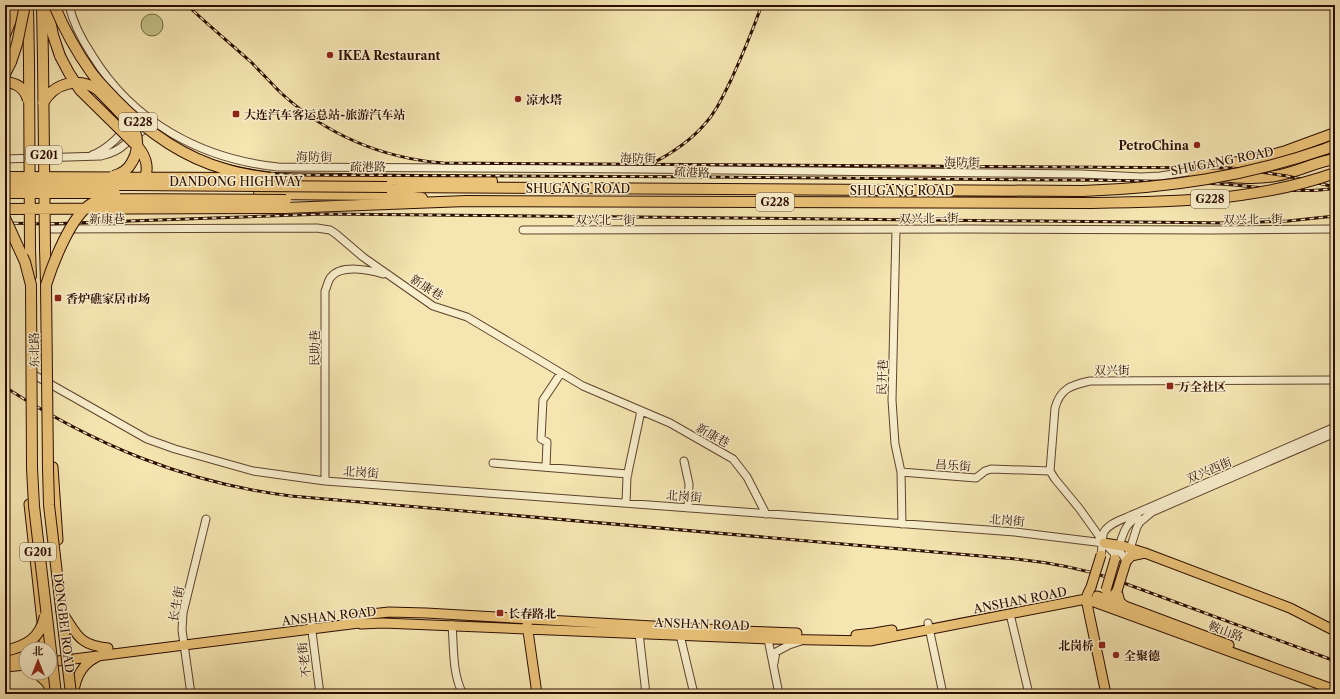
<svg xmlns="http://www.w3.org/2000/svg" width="1340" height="699" font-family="'Libre Caslon Text','Noto Serif SC',serif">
<rect width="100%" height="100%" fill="#f4e5b1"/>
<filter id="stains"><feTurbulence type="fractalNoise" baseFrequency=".005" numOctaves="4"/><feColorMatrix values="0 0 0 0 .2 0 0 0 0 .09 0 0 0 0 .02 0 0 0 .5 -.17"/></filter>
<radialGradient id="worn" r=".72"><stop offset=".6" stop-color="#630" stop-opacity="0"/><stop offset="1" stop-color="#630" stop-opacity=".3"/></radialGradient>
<!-- green -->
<path fill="#c2c287" stroke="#776844" d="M141 25a11 11 0 1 1 22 0a11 11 0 1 1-22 0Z"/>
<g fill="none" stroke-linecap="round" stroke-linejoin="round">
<!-- minor casing -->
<g stroke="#5e432c" stroke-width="9">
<path id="minor" d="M69,5C73,23 82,40 92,55C133,122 201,159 278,167L639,169L1082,174L1141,177L1160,176L1194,171
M92,155C107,150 123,133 132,121
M5,159L101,156C109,154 118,151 124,145C133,138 140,130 151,127
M50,229L317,228L330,230L336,234L363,257L433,306L467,317L583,386L670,423L733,459L747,477L766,514
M523,230L969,229L1212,230L1335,229
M896,230L892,400L895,444L901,472L902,524
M36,376L147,439L175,449L253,471L325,481L1015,532L1104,543L1118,549L1124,557L1126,562
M684,461L689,484L688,508
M493,463L628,474
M546,467L547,442L541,439L543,400L561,373
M901,472L976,478L985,471L991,469L1050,471
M325,481V291C327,287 328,280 331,277C341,264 370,270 383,274
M626,503L627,477L641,411
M1118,549C1123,535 1125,523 1138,517
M1129,552L1137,527L1140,522L1152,512L1335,433
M1101,555C1102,548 1102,542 1103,535C1105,524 1124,519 1132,515L1335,427
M1115,557L1114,553L1104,543L1079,508L1055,479L1050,471L1055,408C1060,389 1071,385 1090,381L1335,380
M1010,614L1029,694
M928,623L943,694
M311,624L320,694
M452,625C454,647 452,674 463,694
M639,633L646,694
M680,635L694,694
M768,639L779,694
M774,663L776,652L789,645L801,641
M191,694L182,630L183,613L206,519"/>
</g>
<!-- major casing -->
<g stroke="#2c0d00" stroke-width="11">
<path id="major" d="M5,18L10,5
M53,467L58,540
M29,504L45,649
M1104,543L1123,546L1145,553L1290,608L1335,631
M1126,562L1131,556L1145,553
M1091,587L1088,593L1086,599L1106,694
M1097,596L1125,606
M1102,598L1110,595L1117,591L1120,602L1125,606L1229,645
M61,611C77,633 77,645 108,648
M347,619L358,618L362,615L389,612L426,613L740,631L797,633
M527,624L537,694
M856,635L874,633L892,630
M7,661L17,658L26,652
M50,662L359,623L361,624L383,623L768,639L870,641L1086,599L1335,690
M5,667L26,665
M36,673L46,682L50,688
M75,686C78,673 84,663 97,657"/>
</g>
<!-- highway casing -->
<g stroke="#2c0d00" stroke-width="12">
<path id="highway" d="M28,5L29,62
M42,5L43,61
M47,6L53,35L60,56
M5,35L17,5
M5,74L11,62
M1335,133L1286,151L1268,156L1194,171V174C1221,175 1249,181 1275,176C1296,173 1314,162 1335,159
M1325,149L1335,145
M270,178L492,181
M387,187L1083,191
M259,194L387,195L422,198
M285,208L466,201L1083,203
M45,249L46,283
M30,250L31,276"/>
</g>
<!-- minor -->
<use href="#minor" stroke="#f8eecc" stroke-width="7"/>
<!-- major -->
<use href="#major" stroke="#eac278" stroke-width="9"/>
<!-- highway -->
<use href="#highway" stroke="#eac278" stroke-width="10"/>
<!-- rail casing -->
<g stroke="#2c0d00" stroke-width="3">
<path id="rail" d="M59,5C73,48 97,91 132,120C140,126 149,131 157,136C199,161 243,172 291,175C546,176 802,177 1057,180C1112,180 1166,181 1220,184C1259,186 1296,195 1335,188
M187,5C208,25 230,43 251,62C261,72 271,83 281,93C327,135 382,158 443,163L1232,168L1287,176L1331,186
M653,163C672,153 690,141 704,125C716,112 723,96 731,80C742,56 752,32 761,7
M5,223L46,224L326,214L1231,223L1288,221L1335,216
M5,387C93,444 185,483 291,496L1004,558C1041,561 1077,567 1113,579L1335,661"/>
</g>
<!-- rail -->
<use href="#rail" stroke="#f8eecc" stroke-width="1.5" stroke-dasharray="4.5" stroke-linecap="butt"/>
<!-- major-bridge casing -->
<g stroke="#2c0d00" stroke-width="11" stroke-linecap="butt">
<path id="major-bridge" d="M1091,587L1101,555
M1106,590L1115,559
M1117,591L1126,562"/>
</g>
<!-- highway-bridge casing -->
<g stroke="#2c0d00" stroke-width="12" stroke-linecap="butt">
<path id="highway-bridge" d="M54,5C64,29 76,51 91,72C98,82 107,90 115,99C146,131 182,157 225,169C240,174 255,176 270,178
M60,56L69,73L80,90L138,147C147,158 150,171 142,183
M43,61L45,249
M11,62L17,44L25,5
M29,62L30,250
M5,82C17,83 25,88 28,100
M43,103C55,82 79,77 98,90C106,99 131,122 135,132C139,141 137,154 132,162C128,170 122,174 113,176
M5,177L244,178
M5,184L387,187
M1083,191C1168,188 1244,177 1325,149
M5,193H115
M1083,203C1168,202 1254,202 1335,173
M5,209L285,208
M5,218L25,262L31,285L32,468L34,506L56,694
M5,651C26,646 40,639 45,616
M71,694L49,505L48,468L46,285C53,263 71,216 91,204C97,200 105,200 112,199L286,200"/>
</g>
<!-- major-bridge -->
<use href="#major-bridge" stroke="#eac278" stroke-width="9"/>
<!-- highway-bridge -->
<use href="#highway-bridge" stroke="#eac278" stroke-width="10"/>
</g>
<!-- markers -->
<g fill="#8f2418" stroke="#f8eecc" stroke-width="1.5">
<circle cx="330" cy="55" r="4"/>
<circle cx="518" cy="99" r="4"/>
<rect x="232" y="110" width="8" height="8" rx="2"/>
<circle cx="1197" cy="145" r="4"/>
<rect x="54" y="294" width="8" height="8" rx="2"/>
<rect x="1166" y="382" width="8" height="8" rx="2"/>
<rect x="496" y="609" width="8" height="8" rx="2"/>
<rect x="1098" y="641" width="8" height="8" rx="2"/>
<circle cx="1116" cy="655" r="4"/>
</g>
<g text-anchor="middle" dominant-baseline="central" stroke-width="3" stroke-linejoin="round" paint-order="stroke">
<!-- shield labels -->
<g fill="#f8eecc" stroke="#69503d" stroke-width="1">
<rect x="119" y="113" width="38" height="18" rx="3"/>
<rect x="26" y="146" width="36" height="18" rx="3"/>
<rect x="1191" y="190" width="38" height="18" rx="3"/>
<rect x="756" y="193" width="38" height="18" rx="3"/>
<rect x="20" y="543" width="36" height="18" rx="3"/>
</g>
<g font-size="11" font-weight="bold" fill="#2c0d00">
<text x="138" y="122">G228</text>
<text x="44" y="155">G201</text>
<text x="1210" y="199">G228</text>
<text x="775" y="202">G228</text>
<text x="38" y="552">G201</text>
</g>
<!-- poi labels -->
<g font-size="12" font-weight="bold" fill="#2c0d00" stroke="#f8eecc" text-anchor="start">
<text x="338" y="55">IKEA Restaurant</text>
<text x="526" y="99">凉水塔</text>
<text x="244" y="114">大连汽车客运总站-旅游汽车站</text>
<text x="1189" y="145" text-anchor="end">PetroChina</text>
<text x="66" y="298">香炉礁家居市场</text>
<text x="1178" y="386">万全社区</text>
<text x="508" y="613">长春路北</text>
<text x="1094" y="645" text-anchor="end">北岗桥</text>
<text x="1124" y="655">全聚德</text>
</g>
<!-- street labels -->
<g font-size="12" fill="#2c0d00" stroke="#f8eecc">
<text x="314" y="156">海防街</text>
<text transform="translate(638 158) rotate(1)">海防街</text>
<text transform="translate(1222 161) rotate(-11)">SHUGANG ROAD</text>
<text transform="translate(962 162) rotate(1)">海防街</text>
<text x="368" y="166">疏港路</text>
<text transform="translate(692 172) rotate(2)">疏港路</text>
<text x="236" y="181">DANDONG HIGHWAY</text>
<text x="578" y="188">SHUGANG ROAD</text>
<text x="902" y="190">SHUGANG ROAD</text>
<text x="107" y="218">新康巷</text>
<text transform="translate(929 218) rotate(-1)">双兴北一街</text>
<text x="605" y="219">双兴北一街</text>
<text transform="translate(1253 219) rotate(-1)">双兴北一街</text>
<text transform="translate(427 287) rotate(32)">新康巷</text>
<text transform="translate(314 348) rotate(-90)">民助巷</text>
<text transform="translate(34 350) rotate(-91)">东北路</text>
<text transform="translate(1112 370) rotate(-1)">双兴街</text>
<text transform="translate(882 377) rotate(-88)">民开巷</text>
<text transform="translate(713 435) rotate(29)">新康巷</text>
<text transform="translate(953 465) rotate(4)">昌乐街</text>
<text transform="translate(1209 470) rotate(-23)">双兴西街</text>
<text transform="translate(361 472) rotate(4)">北岗街</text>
<text transform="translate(684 496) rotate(4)">北岗街</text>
<text transform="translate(1007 520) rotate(5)">北岗街</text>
<text transform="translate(1020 600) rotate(-11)">ANSHAN ROAD</text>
<text transform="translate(176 604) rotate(-80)">长生街</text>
<text transform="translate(329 616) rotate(-6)">ANSHAN ROAD</text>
<text transform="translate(64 623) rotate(83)">DONGBEI ROAD</text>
<text transform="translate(702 624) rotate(2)">ANSHAN ROAD</text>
<text transform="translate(1226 631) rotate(20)">鞍山路</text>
<text transform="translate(304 660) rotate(-97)">不老街</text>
</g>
</g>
<!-- margin -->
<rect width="1340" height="699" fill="none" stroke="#f4e5b1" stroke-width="20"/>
<rect x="6" y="6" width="1328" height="687" fill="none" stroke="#2c0d00" stroke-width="2"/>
<rect x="10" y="10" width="1320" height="679" fill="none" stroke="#2c0d00"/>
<!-- north arrow -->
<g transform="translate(38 661)"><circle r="19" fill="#f8eecc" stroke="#a6947a"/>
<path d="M0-3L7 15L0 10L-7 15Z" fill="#8f2418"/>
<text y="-6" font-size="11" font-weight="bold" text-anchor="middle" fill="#2c0d00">北</text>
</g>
<rect width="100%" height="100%" filter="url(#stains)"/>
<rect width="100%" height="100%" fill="url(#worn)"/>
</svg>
